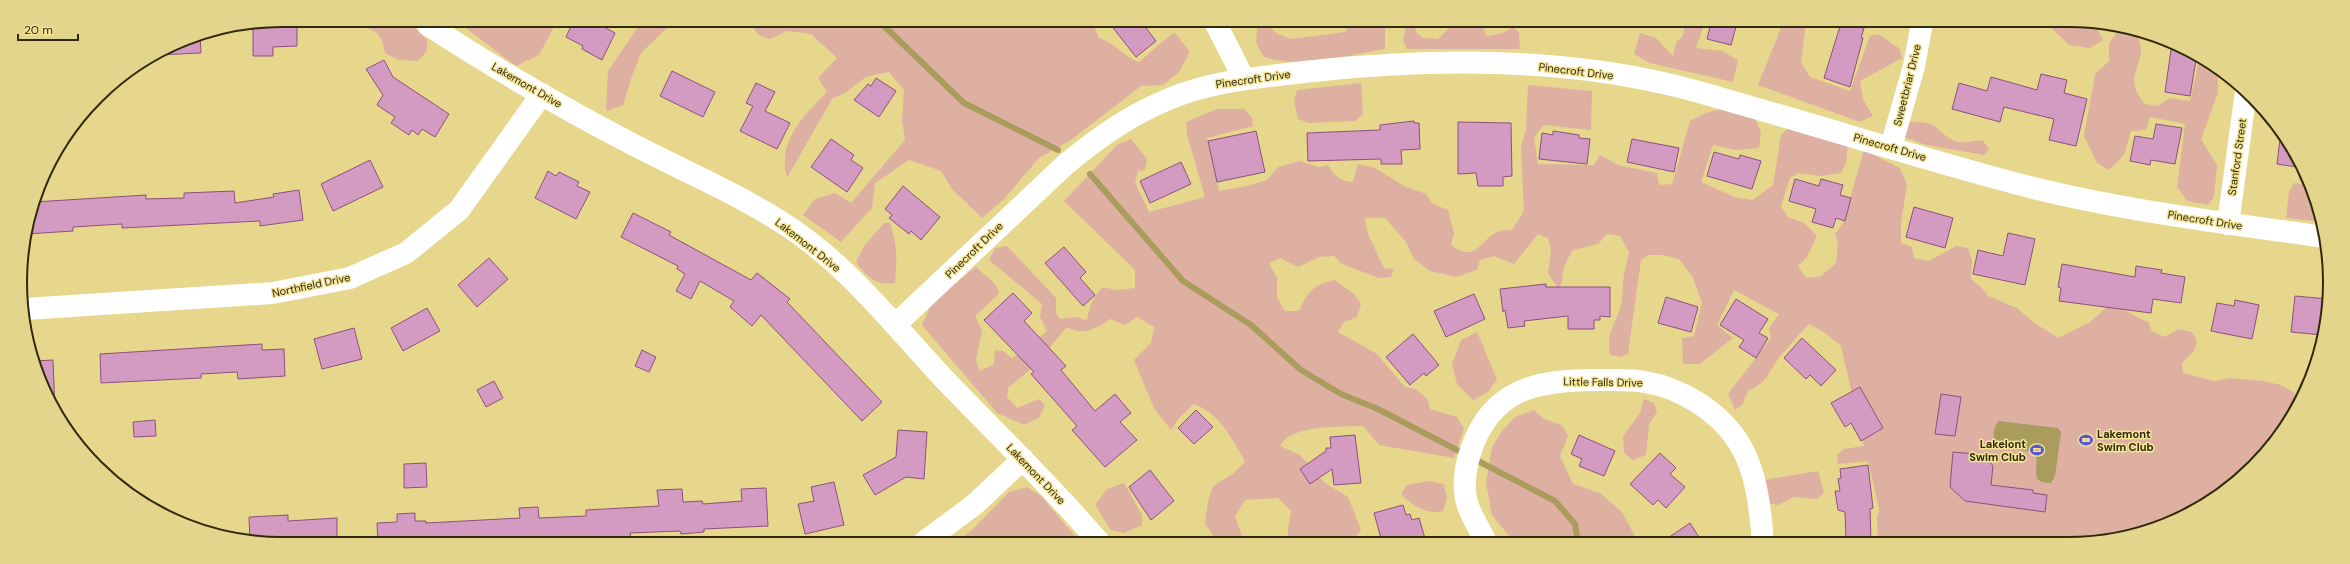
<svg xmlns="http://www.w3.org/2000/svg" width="2350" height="564" font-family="'DM Sans',sans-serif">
<rect width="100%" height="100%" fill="#e7d78c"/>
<!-- green -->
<path fill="#deb0a1" d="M2045,22H2097L2096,26L2103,40L2090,48L2069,45Z
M1268,23L1269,27L1278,34L1291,39L1345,32L1350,23H1385V49C1349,55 1299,69 1264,57L1256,43L1257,27L1253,24Z
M1454,23H1480L1487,36L1503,33L1513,27L1519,32L1520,49H1407L1403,41L1406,24H1413L1417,33L1423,38L1438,39Z
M1685,23H1705L1696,48L1722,51L1738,60L1733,82L1650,63L1634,54L1640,33L1656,38L1673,56L1676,43L1683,35Z
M1783,23H1825L1822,25L1806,24L1801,62L1810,77L1850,91L1870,36L1878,34L1900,49L1902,58L1860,81L1863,99L1873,116L1860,122L1758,85Z
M640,24H671L641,53L631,79L623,105L606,111L608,71Z
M746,24H1093L1099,38C1115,42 1123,57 1139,62L1174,32L1190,52L1179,72L1163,85L1141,86L1071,140L1039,158L1004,199L982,218L952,189L941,171L909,160L875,183L872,208L841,242L803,215L815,199L835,193L851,203L905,140L902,121L904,90L889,72L866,77L845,93L832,99L787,178C777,142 803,116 827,92L818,78L837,58L811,34L787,31L770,39L758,35L753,27Z
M347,25H412L427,40V51L418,61L399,60L385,53C383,41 380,31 366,28C359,26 354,29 347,25Z
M462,25H555L539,55L516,66Z
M2121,27L2138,31C2137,38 2142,45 2141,52C2137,76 2126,81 2145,104L2158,106L2170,98L2190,101L2200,56L2218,68V93L2201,139L2217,165L2214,197L2208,205L2187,201L2177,187L2185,124L2150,117L2146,130L2131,131L2124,155L2109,170L2097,163L2084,136L2095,74L2109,61V43Z
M1361,83L1363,114L1355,121L1308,123L1298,119L1294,101L1297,90Z
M1528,85L1592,91L1591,130L1544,125L1534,137L1538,164L1594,165L1600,155L1618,165L1657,173L1659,185L1672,184L1690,121C1716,106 1727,108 1755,118L1761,132L1759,148L1736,150L1713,145L1701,182L1735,197L1753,200L1773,185L1781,135L1790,126L1848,145L1846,163L1841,173L1821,176L1798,173L1790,178L1781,206L1788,217L1804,223L1817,236L1807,257L1798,266L1806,278L1821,276L1836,263L1838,243L1835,234L1843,223L1864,150L1900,168L1907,184L1901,223V243L1912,247L1914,258L1929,261L1956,246L1968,248L1972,259L1971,279L1982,288L1988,296L2017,308L2033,322L2058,338L2090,322L2110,304C2124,307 2134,318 2149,322L2151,331L2165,337L2178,329L2192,332L2197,342L2194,351L2182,363L2183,373L2214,381L2230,378L2262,381L2281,385L2303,398L2253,467L2184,517L2102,542H1878L1877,519L1879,509L1868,461L1838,464L1837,455L1844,449L1864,446L1841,346L1824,332L1809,324C1799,335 1788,346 1779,358C1767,374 1768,382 1748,391L1742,405L1735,410L1728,394L1771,338L1769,328L1779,314L1734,290L1717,325L1733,338L1700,364H1683L1682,338L1694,336L1702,303L1692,276L1679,259L1663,255H1648L1641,260L1628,354L1620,357L1610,355C1605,331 1618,322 1622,301C1623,295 1622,289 1623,282C1624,272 1627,262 1629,252L1620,236L1607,234L1598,244L1573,250C1566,261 1562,270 1562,283L1558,288L1548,273L1551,252L1548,238L1538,234L1514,264L1494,256L1480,260L1477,270L1456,277L1430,271L1414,259L1406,242L1385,218H1365L1368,234L1384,268L1394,269L1391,277L1379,278L1342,264L1334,256L1319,257L1298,267L1280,258L1269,263L1277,278V298L1285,311H1299C1309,290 1313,285 1335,280L1354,294L1361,304L1357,317L1344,322L1338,332L1377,354L1405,387L1416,389L1428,400L1430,409L1457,417L1464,429L1454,458L1379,445L1363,426C1343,427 1291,424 1280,446L1300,455L1325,483L1348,497L1361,530L1351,542H1288V528L1291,511L1278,498L1245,500L1235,516L1244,542H1217L1205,523L1208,501L1213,486L1234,473L1245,462C1233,439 1219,413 1194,404L1179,418L1171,430L1154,408L1134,360L1151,343L1154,327L1137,317L1125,325L1110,319C1096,329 1083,336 1067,327L1033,367L1008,388L1007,397L1017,408L1039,399L1045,405L1039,418L1024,425L997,413L922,325L932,302L976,267L996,285L999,294L975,316L982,330L976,360L980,371L994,364L995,350L1003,351L1012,358L1023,352L1047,331L1040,317L1042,304L989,260L995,248L1007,246L1056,298V313L1060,319L1075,317L1087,320C1090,306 1092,297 1103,287L1116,290L1135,288V270L1064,201L1118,144L1131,139L1147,159L1145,170L1138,171L1135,182L1149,212L1205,197L1187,135L1186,122L1216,109H1244L1252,117L1253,126L1207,138L1219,191L1247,186L1267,180L1278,167L1300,161L1319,167L1328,165C1335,176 1339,181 1353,182L1358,164L1375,168L1404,186L1426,194L1433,204L1448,210L1454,233L1451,245C1478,264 1477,241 1499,231C1503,230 1508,230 1512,230L1524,211L1521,147L1526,129Z
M1907,122C1917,122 1929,121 1937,128C1944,134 1949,140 1958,142C1966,144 1975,139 1983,141L1989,149L1984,155L1926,145L1904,137Z
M2294,183L2310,185L2322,222L2286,218L2289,192Z
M884,223H890C898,248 897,257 895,283C877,286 866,277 856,262L864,246Z
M1477,332L1497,379L1488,392L1473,400L1457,384L1452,364L1461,340Z
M1644,399L1654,403L1657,412L1649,424L1646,455L1633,460L1624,453L1623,436L1640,413Z
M1534,410L1544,419L1562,425L1568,436L1560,456L1573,484L1600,493L1622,512L1638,542H1514L1492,515L1486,483L1492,447L1502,431L1515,417Z
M1818,471L1824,493L1817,499L1794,497L1778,505L1766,503L1763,480Z
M1429,481L1444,484L1447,499L1443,511C1428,515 1412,506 1401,494L1407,485Z
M1124,483L1142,515V525L1124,533L1111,530L1095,505L1107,489Z
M1027,487L1041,496L1080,542H957L973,529L1009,492Z"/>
<!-- water -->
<path fill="#aa9c5c" d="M1999,421L2058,428L2061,433L2055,476L2051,483C2026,483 2042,466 2034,452L1996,447C1992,440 1993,427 1999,421Z"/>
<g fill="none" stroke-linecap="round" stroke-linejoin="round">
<!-- stream -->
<path stroke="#aa9c5c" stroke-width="6" d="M882,24L964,103L1058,150
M1090,174L1183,281L1251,325L1301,370L1341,394L1378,409L1555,501L1575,524L1578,542"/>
</g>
<!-- building -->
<path fill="#d39ac2" stroke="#8c517c" d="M1711,23H1737L1731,45L1707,39Z
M1841,23L1864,28L1861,38H1863L1850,87L1824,78Z
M572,24H599L615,33L602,60L582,49L583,46L566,37Z
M1110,24H1143L1156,41L1136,57Z
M253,25H297V46L273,47V56H253Z
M200,34L201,53L157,55L182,40Z
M2172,43L2197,54L2190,96L2165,92Z
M384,60L393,77L449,114L435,137L422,129L418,135L412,130L409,135L391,123L395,117L377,105L383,95L366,69Z
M672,71L715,92L703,117L660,96Z
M2041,74L2067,80L2064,93L2087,99L2076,146L2049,140L2054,119L2004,107L2000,122L1952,109L1959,83L1987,91L1991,77L2037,90Z
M876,78L896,91L879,117L854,100L868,84L871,86Z
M756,83L775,92L765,111L790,123L777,149L740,131L753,106L746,103Z
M1414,121V123H1419L1420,149L1401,150L1402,164H1381V159L1308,161L1307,133L1380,130V125Z
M1458,122L1511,123L1512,176L1503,177V186H1478L1476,173L1458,174Z
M2156,124L2182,128L2175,164L2151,160L2150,165L2130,161L2135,136L2153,139Z
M1256,131L1265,172L1217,182L1208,141Z
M1553,131L1579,135V138L1590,139L1587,164L1539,159L1542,133L1553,135Z
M2281,131L2303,166L2304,168L2277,164Z
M831,139L854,155L851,160L863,168L847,192L811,167Z
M1632,139L1679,148L1674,172L1627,162Z
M1714,152L1739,159L1740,155L1761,161L1752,189L1707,176Z
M370,160L383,187L333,211L321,184Z
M1181,162L1191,184L1150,203L1140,181Z
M548,171L556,176L559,172L579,182L577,186L590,192L576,219L535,198Z
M1795,179L1819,186L1821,179L1843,185L1840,195L1851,198L1845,221L1836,218L1833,228L1812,222L1816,209L1789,201Z
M903,186L940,217L921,240L911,231L909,234L889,218L892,215L885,209Z
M299,190L303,220L260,226V221L122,228V224L73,227V231L26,234L34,202L146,195V199L184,198V193L234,191L235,203L274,197L273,194Z
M1914,207L1953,218L1945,248L1906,237Z
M633,213L671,232L669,235L751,280L757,273L790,299L787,302L882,402L862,421L761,315L752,326L730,307L734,301L700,281L691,299L676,291L685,274L677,269L678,266L621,237Z
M2008,233L2035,239L2025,285L1973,274L1978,250L2003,256Z
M1064,247L1086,272L1080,278L1095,295L1083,306L1045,263Z
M489,258L508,279L477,307L458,285Z
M2062,264L2135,277L2136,266L2162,270L2161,273L2185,277L2181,303L2153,299L2151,313L2059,301L2061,288L2058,287Z
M1546,284V287H1610V317L1600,316V320H1594V329H1568V316L1524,321L1525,326L1508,328L1505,310L1503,312L1500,289Z
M1013,293L1032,313L1024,321L1066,366L1061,370L1095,411L1115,394L1131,413L1120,422L1137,440L1105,467L1072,430L1077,426L1031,374L1034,372L984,320Z
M1474,294L1485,319L1446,337L1434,311Z
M2295,296L2328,299V316L2322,335L2291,332Z
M1666,297L1698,307L1691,332L1658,323Z
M1736,299L1768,319L1759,333L1768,338L1756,358L1739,347L1744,340L1720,325Z
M2235,300L2259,305L2252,339L2211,331L2217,303L2234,306Z
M427,308L440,331L403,351L391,328Z
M354,328L362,359L322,369L314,339Z
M1413,334L1439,365L1426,376L1424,373L1410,385L1386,357Z
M1802,338L1836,370L1821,386L1810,375L1806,379L1784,358Z
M262,344V350L284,349L285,376L238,379L237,372L201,374V378L101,383L100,354Z
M642,350L656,357L649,372L635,366Z
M53,360L55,410L47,398L33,361Z
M494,381L503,398L486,407L477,390Z
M1860,387L1883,428L1861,441L1851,423L1845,427L1831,403Z
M1941,394L1961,397L1955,436L1935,434Z
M1196,410L1213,427L1194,444L1178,428Z
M155,420L156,436L134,437L133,422Z
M898,430L927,432L924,479L906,477L875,495L863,475L896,457Z
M1355,435L1361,483L1334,485L1332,469L1310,484L1300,469L1326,451V448H1331L1330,437Z
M1579,435L1615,451L1604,476L1579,466L1582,459L1571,454Z
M1953,452L1985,455L1993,466L1991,485L2033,490V493L2047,495L2045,512L1965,501L1950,487Z
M1660,453L1676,468L1670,474L1685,487L1666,508L1658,500L1653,505L1630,484Z
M426,463L427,487L404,488V464Z
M1868,465L1873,508L1870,509L1871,542H1846L1845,512L1838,510L1835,491H1840L1838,479L1841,478L1840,469Z
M1150,470L1174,501L1151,520L1129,487Z
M834,482L844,525L805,534L798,504L814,501L811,487Z
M766,488L768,526L704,529V532L681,534L680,531L630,533L631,538L566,542H378L377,523L397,522V514L415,513V521H426V523L520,518L519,508L538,507L539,518L586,516V510L659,506L657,490L682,489L683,502L702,501L703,504L742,501L741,489Z
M1403,505L1406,515L1410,514L1412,520L1419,518L1426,542H1382L1374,513Z
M288,515V521L337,518V542H250L249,517Z
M1690,523L1702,542H1662Z"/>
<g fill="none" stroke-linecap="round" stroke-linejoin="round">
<!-- minor -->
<path stroke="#fff" stroke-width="22" d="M1216,24L1244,79
M428,25C494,68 563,108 632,144C682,170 734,192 781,222C847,263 895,327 948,383C998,435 1051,486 1099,542
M1891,147L1914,66L1922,23
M2228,224L2246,91
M25,309L273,293L350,278L406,253L459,210L542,94
M895,325L1065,165C1101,135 1137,110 1182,94C1222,80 1262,77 1304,72C1421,59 1546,56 1663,83C1692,89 1722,99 1751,107C1835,131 1918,157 2003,180C2108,209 2217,222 2325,237
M924,542L974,505L1023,459
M1486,542C1480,530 1473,519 1468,506C1462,489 1465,467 1471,450C1492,388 1538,380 1597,380C1612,380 1630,379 1645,382C1681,388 1719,411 1739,443C1757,472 1760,508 1763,542"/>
</g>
<!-- icons -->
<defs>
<g id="stadium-bare" transform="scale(1.08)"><path d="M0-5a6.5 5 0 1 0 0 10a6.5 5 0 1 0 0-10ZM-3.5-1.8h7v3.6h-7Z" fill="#5859d1" stroke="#f4e498" stroke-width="2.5" paint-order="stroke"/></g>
</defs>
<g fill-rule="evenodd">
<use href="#stadium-bare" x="2086" y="440"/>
<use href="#stadium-bare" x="2037" y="450"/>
</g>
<g text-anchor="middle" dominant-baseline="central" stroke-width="3" stroke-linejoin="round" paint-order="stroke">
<!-- street labels -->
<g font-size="11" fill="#302a0a" stroke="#f4e498">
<text transform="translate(1576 71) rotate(7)">Pinecroft Drive</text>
<text transform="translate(1253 79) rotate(-8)">Pinecroft Drive</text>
<text transform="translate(527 85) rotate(30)">Lakemont Drive</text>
<text transform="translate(1907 85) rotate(-76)">Sweetbriar Drive</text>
<text transform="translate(1890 147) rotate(16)">Pinecroft Drive</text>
<text transform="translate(2237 157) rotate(-82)">Stanford Street</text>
<text transform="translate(2205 220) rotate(9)">Pinecroft Drive</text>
<text transform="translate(808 245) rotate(38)">Lakemont Drive</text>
<text transform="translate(974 250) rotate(-44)">Pinecroft Drive</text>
<text transform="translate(311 285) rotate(-12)">Northfield Drive</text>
<text transform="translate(1603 382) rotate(1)">Little Falls Drive</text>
<text transform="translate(1036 474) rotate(46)">Lakemont Drive</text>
</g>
<!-- poi labels -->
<g font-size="11" font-weight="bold" fill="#302a0a" stroke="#f4e498" text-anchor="start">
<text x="2097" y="434">Lakemont<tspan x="2097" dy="13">Swim Club</tspan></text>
<text x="2026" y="444" text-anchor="end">Lakelont<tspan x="2026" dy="13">Swim Club</tspan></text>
</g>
</g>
<!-- crop -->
<path d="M0 0H2350V564H0ZM282 27H2068A255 255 0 0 1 2323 282V282A255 255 0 0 1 2068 537H282A255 255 0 0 1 27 282V282A255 255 0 0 1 282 27Z" fill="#e4d58d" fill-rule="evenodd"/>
<path fill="none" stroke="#302a0a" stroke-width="2" d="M282 27H2068A255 255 0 0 1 2323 282V282A255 255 0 0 1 2068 537H282A255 255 0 0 1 27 282V282A255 255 0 0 1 282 27Z"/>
<!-- scale -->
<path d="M18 34v6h60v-6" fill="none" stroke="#302a0a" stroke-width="2"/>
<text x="24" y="34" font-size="12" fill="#302a0a" stroke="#f4e498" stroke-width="3" paint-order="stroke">20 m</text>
</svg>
